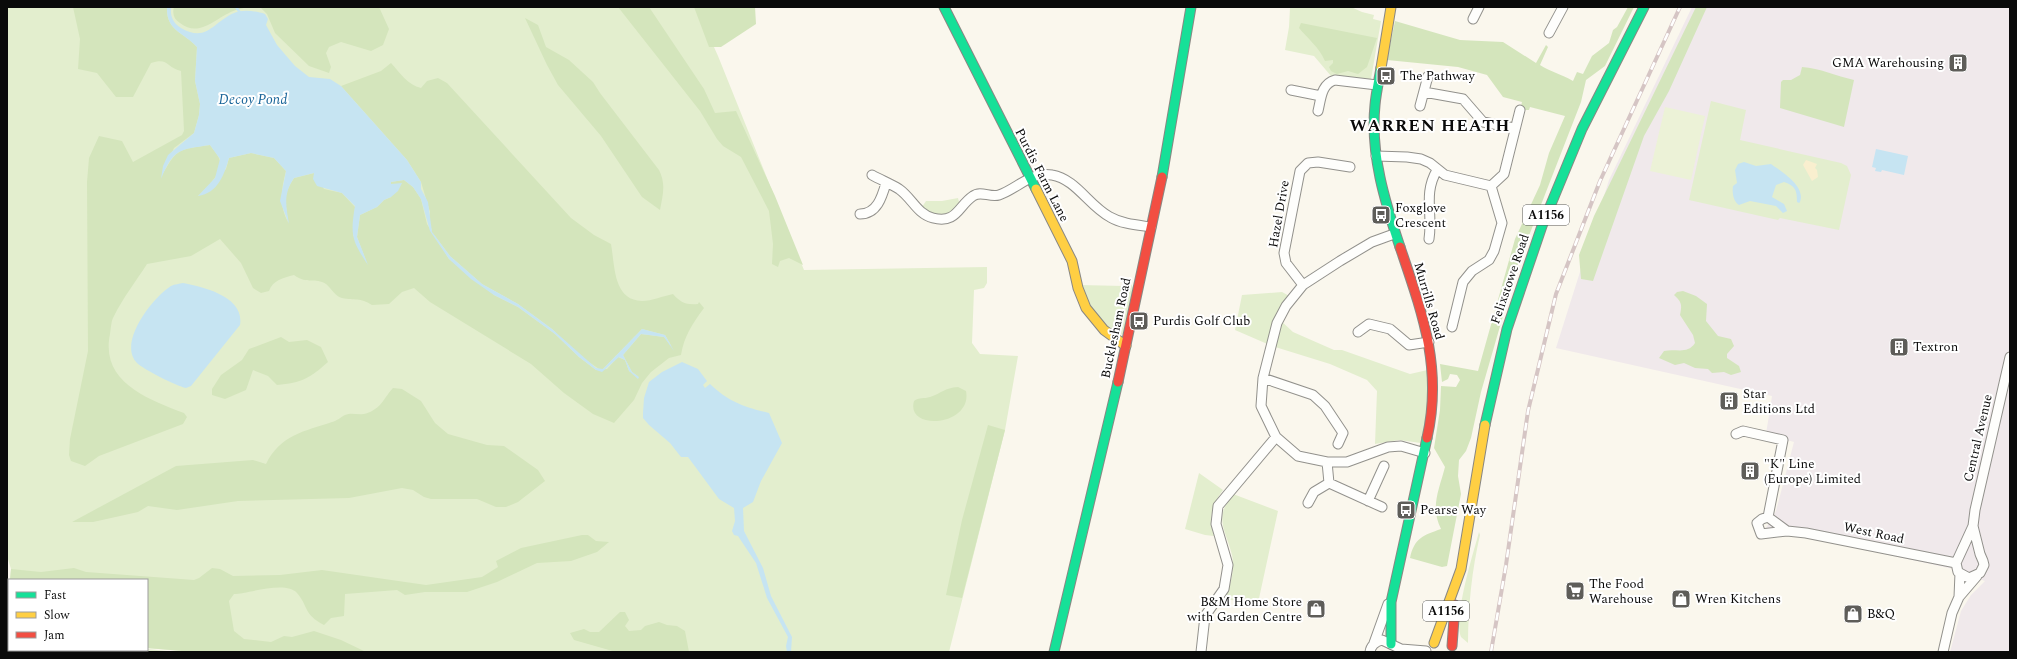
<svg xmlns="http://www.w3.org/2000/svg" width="2017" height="659" font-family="Spectral,serif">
<rect width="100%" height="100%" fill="#faf7ed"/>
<!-- industrial -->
<path fill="#f0e9eb" d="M1692,7H2010V652H1950L1961,611L1971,595L1985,581L1953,569L1766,528L1776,511L1794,442L1766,434L1772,396L1556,348L1609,180Z"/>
<!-- green -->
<path fill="#e3eece" d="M7,7H696L718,56L804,270L987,267V283L984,288L974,290L972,343L980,354L1018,356L1005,430L949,652H194L147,648V580H10L11,569L7,556Z
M1282,7H1351L1362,12L1374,15L1373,19L1381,21L1371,79L1331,76L1314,56L1285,50L1289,27L1290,8Z
M1711,101L1746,110L1740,140L1841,163L1847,166L1851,175L1839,230L1780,218L1778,220L1689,200Z
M958,198L960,206C947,218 937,218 922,207L926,201H942Z
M1131,284L1133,288L1123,334L1117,336L1086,303L1080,285L1124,286Z
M1282,292L1293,298L1279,319L1293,332L1334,350H1342L1410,374L1432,369L1428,444L1399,440L1375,444L1377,391L1367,380L1330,364L1272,346L1235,330L1242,295Z
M1199,473L1223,490C1212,505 1208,518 1214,536L1205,535L1185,529Z
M1233,494L1278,511L1258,603L1231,600L1225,598C1231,585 1235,568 1232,555C1226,530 1213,518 1233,494Z
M1479,532L1480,535C1472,569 1468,607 1468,643L1461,637C1453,618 1473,554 1479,532Z
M9,637V650L147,649L177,652H7V637Z"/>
<!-- forest -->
<path fill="#d4e5bc" d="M73,7H167C166,31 184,32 197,47L195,81L200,104L199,115L194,133L174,148L161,177C178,147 177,150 210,145C213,149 217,154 219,158C225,173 206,187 198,196L226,169L229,158L251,153L274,158L286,171C281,190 279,205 288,222C286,203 282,196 294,178L314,173L324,189L342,193L355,207L353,235L367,263L357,237L360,215L377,207L384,200L391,197L390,182L404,180L413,187L421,199L427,224L449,259L494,295L518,307L555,334L579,357L596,370L607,369L618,357L625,360L629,371L639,377L632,372L623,355L641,334L664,337L672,347L665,335L642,329L603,369H599L580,356L552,329L518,304L482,284L450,256L432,232L429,218L430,212L421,182L407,160L341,86L381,71L391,63C400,73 408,85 421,88L427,81L438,78L447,83L571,218L594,235L611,244C615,266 613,300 642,301C652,301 663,296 673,294C681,303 686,305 698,304L699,302L704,308C693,323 684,336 681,355L669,358L651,372L642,383L634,400L614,423L593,414L564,393L531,364L430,302L414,288L402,292L389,304L372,305C360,297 355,301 342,298C336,297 331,288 326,284C315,277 308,285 294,275C283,278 273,280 269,291L261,293L253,288L241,263L220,239L191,256L147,264C136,281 123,298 114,316C111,321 111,328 110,334C100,382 148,399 184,413L187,417L183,424L99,456L85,466L71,461L69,455L70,439L88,351L87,182L89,158L99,136L122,141L133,162L182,135L184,131L181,71C166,67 168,57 151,63L133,97H116L97,73L78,69L80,39Z
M174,7H379L389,29L383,45L371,51L341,42L329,47L326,53L331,67L329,73L309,66L275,33L267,14L261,8C253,7 244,7 236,10C217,16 200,39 180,23C174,19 172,14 174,7Z
M618,7H649L704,89L715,113L736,111L775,196L803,265L789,258L780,261L778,267L772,264L773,244L769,211L741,157L723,146L717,139L700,111Z
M694,7H755L756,24L721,47H709Z
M1628,7H1634L1605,66L1586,80L1581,102L1518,264L1481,392L1471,438L1466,451L1459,460L1458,476L1461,494L1447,566L1442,567L1410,558C1414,538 1424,535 1441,529C1430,507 1439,490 1445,467L1434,448L1440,410L1441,386L1456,387L1460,380L1457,375L1450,374L1448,379L1442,382L1440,364L1478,371L1515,239L1540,185L1549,153L1565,116L1530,107L1529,110H1520L1522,102L1503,97L1487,75L1458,67L1387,60L1395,21L1460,40L1503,42L1536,63L1546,45L1548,47L1540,65C1551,72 1561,74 1573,81L1577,72L1583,74L1592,56L1609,43L1613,30L1617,27Z
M1696,7H1707L1669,91L1644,136L1593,281L1581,279L1579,255L1594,216Z
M525,18L538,25L546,47L569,60L593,82L600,93L659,170C666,184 663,194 660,210L642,197L601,136L558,85L547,65Z
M1301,23L1377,38L1367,67L1358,74L1348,71L1337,74L1331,71L1329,67L1333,63V60L1325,61C1319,47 1308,39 1299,28Z
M1802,67C1820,68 1836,76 1854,80L1844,127L1780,108L1781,82L1783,80H1791L1800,75Z
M1683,291L1696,296L1707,304L1706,321L1718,336L1731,339L1734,346L1727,354V358L1739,366L1741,372L1731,375L1724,372L1712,373L1708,369L1695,368L1684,363L1675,365L1659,358L1664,351C1676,348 1687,355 1695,343L1693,335L1680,315C1682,305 1682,302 1674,295L1677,292Z
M281,337L289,342L307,340L321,347L328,362C310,378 302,383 277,385L268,376L253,370L246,390L225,399L212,395V389L221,375L242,360L249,349Z
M958,387L966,391C973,426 905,432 914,401C919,397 924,399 930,397C942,393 944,388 958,387Z
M393,388L402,389L421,401L435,423L448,434L487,445L504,446L538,470L545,481L518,502L506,507H496L477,499H431L424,497L413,490L402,488L349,498L238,501L177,510L148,506L138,512L93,522H72L176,466L253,460L266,464C280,435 305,431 332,422C337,421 341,417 345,415C355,411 361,419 375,409C382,405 387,394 393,388Z
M988,425L1005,430L962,598L946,595L962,520Z
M582,535H588L596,541L609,542L597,552L571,561L537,563L497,582L467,592H425L405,595L397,590L345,594L344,616L331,618L324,625C303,614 309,607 297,593C286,580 247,594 234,594L229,601L234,631L244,639L271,642L284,636L292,637L314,631L341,640L366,652H194L147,648V580H10L11,569L41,572L74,568L86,572L194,580L199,578L212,568L220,569L233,576L280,575L322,570L426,585L482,577L498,567L496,561L521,548Z
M620,612H625L629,620L625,626L629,631L641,630L645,626L659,622L667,625L677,626L685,631L689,652H616L574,640L570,633L584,629L590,632H599Z"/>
<!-- sand -->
<path fill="#f9efcf" d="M1806,160L1817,164L1815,168L1817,170L1818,177L1812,181L1803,165Z"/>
<!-- pitch -->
<path fill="#ecf2d7" d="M1665,107L1705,116L1691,180L1650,171Z"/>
<!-- water -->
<path fill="#c6e4f2" d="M167,7H171C170,16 173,23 181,28C207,43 213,22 234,13C243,9 256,11 265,14L268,19L266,25L277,45L295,66L309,77L330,79L341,86L407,160L421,182V189L428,202L432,232L450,256L482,284L518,304L552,329L596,368L603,369L642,329L665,335L674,351L664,337L641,334L623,355L632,372L639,377L638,379L629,371L625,360L619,357L602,372L596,370L579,357L555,334L518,307L494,295L471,279L449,259L430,231L421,199L413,187L404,180L391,182V184L402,183L398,191L391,197L384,200L377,207L360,215L357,237L368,265C352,241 350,235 355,206L342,193L317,186L313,179L314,173L294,178C283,194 286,206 289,224L280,201L286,171L274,158L251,153L229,158C224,175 218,193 198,196L215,178L220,159L210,145C179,150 174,148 161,179L163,166L168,155L194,133L199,115L200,104L195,81L197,47C184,32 166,31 167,7Z
M1876,149L1908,156L1904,175L1882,170L1881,172L1875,171L1876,168L1872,167Z
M1744,162L1756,166L1771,164C1782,172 1806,186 1800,202L1799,203L1797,202C1797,191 1796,186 1784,182L1776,185L1772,197L1784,204L1787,211L1783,213L1776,206L1750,201L1739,205C1733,201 1732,192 1733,186L1737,183L1735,170L1738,164Z
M183,283C204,287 245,297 240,325L191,386L186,388C176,386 143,369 137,363C117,343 153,297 171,286C175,284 179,284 183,283Z
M682,362L698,369L707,381L703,385L705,388L710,384C729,402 744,407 769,413L782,443L761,481L753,502L743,508L744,531L763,568L771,596L792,637L791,652H787L786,646L788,637L767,598L756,563L738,536L734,535L732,531L735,521L734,508L719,499L688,457H681L670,443L649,425L643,418V413L644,398L649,382L662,372Z"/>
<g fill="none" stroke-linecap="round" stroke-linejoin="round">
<!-- stream -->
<path stroke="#c6e4f2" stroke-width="2.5" d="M236,7L241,14"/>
<!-- street casing -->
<g stroke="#92918c" stroke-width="11">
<path id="street" d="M1473,19L1479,7
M1549,33L1563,7
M1291,90L1321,96
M1424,92L1463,99L1483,122L1514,128
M1420,106L1428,76
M1318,111C1321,99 1321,84 1335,80L1377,85
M1376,156L1407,157L1421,159L1430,163L1445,175L1491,186L1504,174L1520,110
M872,175C881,180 891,184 899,189C912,198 917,214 933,218C957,224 958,206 973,196C981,190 990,198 999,195C1017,189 1031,171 1052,175C1076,179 1089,206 1110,217C1122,224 1137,225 1151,227
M860,214C877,214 882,197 886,183
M1394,234L1372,242L1340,261L1303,285L1286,306L1277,323L1263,378L1261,406L1276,437L1298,456L1327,462H1347L1388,447L1401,446L1425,453
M1429,239C1433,213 1423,194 1437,170
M1303,285L1286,263L1284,253L1300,171L1308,163L1318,162L1350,167
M1452,327L1463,282L1472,271L1489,260L1494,251L1502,223L1491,186
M1358,332L1369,324L1390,329L1409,345L1429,342
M1263,378L1313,395L1325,406L1343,433L1338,444
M1736,434L1743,431L1783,440L1768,517
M1327,462L1329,483L1382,507
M1368,501L1384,466
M1308,503L1314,492L1329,483
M1973,526L1956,563L1958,572L1969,578L1980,573L1984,565L1983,561L1980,554L1973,526L1975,510L2010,357
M1787,531L1768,517L1762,519L1757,523L1761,534L1787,531L1806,533L1956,563
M1959,597L1977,576
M1374,643L1388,604
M1201,652L1205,616L1224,589L1228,565L1216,524L1218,506L1276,437
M1370,652C1371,645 1375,642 1382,640L1401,649L1426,651
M1943,652L1952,613L1959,597L1960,573"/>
</g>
<!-- fast casing -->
<g stroke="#898783" stroke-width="11">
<path id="fast" d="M944,7L1036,189
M1381,68C1379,80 1376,93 1375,105C1370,154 1385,202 1400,247
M1162,177L1191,7
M1485,425L1507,329L1542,226L1582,129L1644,7
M1391,644V602L1427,438
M1054,652L1118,382"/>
</g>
<!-- slow casing -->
<g stroke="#898783" stroke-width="11">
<path id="slow" d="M1381,68L1391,7
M1036,189L1072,261L1078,288L1086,308L1104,330L1126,346
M1434,643L1461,569L1485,425"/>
</g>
<!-- jam casing -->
<g stroke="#898783" stroke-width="11">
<path id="jam" d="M1400,247C1422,312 1443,368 1427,438
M1118,382L1162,177
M1452,646L1455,605"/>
</g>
<!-- street -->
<use href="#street" stroke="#fefefc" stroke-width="9"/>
<!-- fast -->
<use href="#fast" stroke="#16e098" stroke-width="9"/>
<!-- slow -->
<use href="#slow" stroke="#ffcf43" stroke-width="9"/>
<!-- jam -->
<use href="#jam" stroke="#f24e42" stroke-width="9"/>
<!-- rail casing -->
<g stroke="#d5c5c4" stroke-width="4">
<path id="rail" d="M1491,652L1506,565L1528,411L1556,294L1600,181L1680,7"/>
</g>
<!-- rail -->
<use href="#rail" stroke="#fff" stroke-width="2.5" stroke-dasharray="8" stroke-linecap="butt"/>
</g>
<!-- icons -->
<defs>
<g id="building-square" transform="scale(1)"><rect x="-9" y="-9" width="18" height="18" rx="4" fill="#5e5d59" stroke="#fff"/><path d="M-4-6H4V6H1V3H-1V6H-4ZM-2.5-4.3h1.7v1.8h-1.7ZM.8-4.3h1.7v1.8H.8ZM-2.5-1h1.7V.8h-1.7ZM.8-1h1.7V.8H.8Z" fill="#fff"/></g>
<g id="bus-square" transform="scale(1)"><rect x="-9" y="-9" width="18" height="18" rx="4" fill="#5e5d59" stroke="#fff"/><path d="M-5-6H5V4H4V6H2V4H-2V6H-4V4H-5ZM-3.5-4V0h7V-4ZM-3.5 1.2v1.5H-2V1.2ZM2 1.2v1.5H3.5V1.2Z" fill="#fff"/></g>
<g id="supermarket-square" transform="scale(1)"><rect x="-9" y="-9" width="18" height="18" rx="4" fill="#5e5d59" stroke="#fff"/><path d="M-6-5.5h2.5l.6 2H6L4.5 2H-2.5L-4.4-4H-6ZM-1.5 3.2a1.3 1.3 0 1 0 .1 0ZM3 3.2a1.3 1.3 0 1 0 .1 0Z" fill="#fff"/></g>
<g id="shop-square" transform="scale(1)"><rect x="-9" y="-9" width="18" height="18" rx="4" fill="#5e5d59" stroke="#fff"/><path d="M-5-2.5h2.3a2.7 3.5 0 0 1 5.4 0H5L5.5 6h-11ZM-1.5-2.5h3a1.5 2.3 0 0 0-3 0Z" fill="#fff"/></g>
</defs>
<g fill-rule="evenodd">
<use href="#building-square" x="1958" y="63"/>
<use href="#bus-square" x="1386" y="76"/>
<use href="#bus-square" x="1381" y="215"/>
<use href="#bus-square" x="1139" y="321"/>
<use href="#building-square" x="1899" y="347"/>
<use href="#building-square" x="1729" y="401"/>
<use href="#building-square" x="1750" y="471"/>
<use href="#bus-square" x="1406" y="510"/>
<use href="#supermarket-square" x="1575" y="591"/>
<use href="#shop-square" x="1681" y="599"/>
<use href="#shop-square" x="1316" y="609"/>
<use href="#shop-square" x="1853" y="614"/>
</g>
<g text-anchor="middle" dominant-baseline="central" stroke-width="4" stroke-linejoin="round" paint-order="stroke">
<!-- shield labels -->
<g fill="#fff" stroke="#545454" stroke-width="1">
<rect x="1523" y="205" width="46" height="20" rx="3"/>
<rect x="1423" y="601" width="46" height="20" rx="3"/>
</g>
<g font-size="12" font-weight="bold" fill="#0a0a0a">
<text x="1546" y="215">A1156</text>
<text x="1446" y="611">A1156</text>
</g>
<!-- poi labels -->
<g font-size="13" fill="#0a0a0a" stroke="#fff" text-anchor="start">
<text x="1944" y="63" text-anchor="end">GMA Warehousing</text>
<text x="1400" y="76">The Pathway</text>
<text x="1395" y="208">Foxglove<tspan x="1395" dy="15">Crescent</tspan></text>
<text x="1153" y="321">Purdis Golf Club</text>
<text x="1913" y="347">Textron</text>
<text x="1743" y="394">Star<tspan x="1743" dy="15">Editions Ltd</tspan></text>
<text x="1764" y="464">"K" Line<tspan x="1764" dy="15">(Europe) Limited</tspan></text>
<text x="1420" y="510">Pearse Way</text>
<text x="1589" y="584">The Food<tspan x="1589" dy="15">Warehouse</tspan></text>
<text x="1695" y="599">Wren Kitchens</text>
<text x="1302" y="602" text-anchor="end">B&amp;M Home Store<tspan x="1302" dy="15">with Garden Centre</tspan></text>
<text x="1867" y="614">B&amp;Q</text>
</g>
<!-- street labels -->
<g font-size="13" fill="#0a0a0a" stroke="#fff">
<text transform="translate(1042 175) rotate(63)">Purdis Farm Lane</text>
<text transform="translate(1279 214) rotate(-80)">Hazel Drive</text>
<text transform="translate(1510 279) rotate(-71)">Felixstowe Road</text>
<text transform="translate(1429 301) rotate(74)">Murrills Road</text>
<text transform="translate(1116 328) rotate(-78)">Bucklesham Road</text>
<text transform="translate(1978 438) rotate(-77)">Central Avenue</text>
<text transform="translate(1874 533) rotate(12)">West Road</text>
</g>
<!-- water labels -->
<g font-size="14" font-style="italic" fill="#186498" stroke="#fff">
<text x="253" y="99">Decoy Pond</text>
</g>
<!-- district labels -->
<g font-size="17" font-weight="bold" letter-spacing="1" fill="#0a0a0a" stroke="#fff">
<text x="1430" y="126">WARREN HEATH</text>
</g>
</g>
<!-- border -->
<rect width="2017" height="659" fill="none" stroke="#0a0a0a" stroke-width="16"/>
<!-- legend -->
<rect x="8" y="579" width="140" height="72" fill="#ffffff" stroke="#9d9d9d"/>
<rect x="16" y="592" width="20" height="6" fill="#16e098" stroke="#9d9d9d"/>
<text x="44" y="599" font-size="12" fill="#0a0a0a">Fast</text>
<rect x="16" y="612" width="20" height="6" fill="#ffcf43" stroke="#9d9d9d"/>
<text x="44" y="619" font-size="12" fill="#0a0a0a">Slow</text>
<rect x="16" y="632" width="20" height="6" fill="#f24e42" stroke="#9d9d9d"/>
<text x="44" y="639" font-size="12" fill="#0a0a0a">Jam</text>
</svg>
